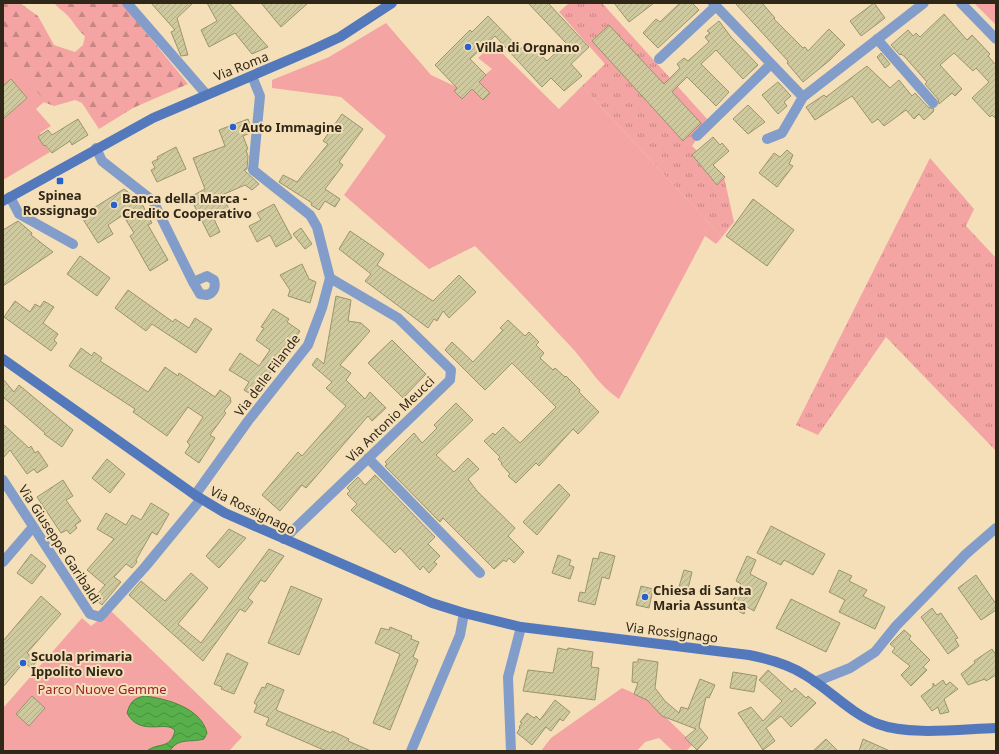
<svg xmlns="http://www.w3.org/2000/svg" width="999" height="754" font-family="'Noto Sans',sans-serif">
<defs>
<pattern id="grass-tufts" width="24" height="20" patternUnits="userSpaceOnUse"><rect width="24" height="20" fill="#f4a4a2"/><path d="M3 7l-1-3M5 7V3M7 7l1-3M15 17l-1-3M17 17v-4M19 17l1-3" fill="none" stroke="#c68683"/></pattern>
<pattern id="forest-firs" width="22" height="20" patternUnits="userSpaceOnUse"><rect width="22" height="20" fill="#f4a4a2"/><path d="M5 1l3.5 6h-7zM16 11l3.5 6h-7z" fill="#c68683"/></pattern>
<pattern id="water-waves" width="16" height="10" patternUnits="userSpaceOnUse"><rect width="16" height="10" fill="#57b04a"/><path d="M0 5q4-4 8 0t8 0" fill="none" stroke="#488f3d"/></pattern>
<pattern id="building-hatch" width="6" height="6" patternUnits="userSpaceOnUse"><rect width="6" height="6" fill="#cec99f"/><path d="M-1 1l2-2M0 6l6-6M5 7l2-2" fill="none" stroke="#b1ad88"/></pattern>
</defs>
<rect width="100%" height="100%" fill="#f5dfb8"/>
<!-- grass -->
<path fill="url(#grass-tufts)" d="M569,3H602L709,121L692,146L724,177L734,222L722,237L582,86L605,64L559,12Z
M930,158L974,209L966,226L996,258V451L886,337L818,435L796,425Z"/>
<!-- forest -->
<path fill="url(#forest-firs)" d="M3,3H20L38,16L54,45L75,52L83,45L85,36C76,29 73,20 66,14C62,10 58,8 54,3H122L188,84L133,108L99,129L82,103L75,100L54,106L38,100L3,72Z"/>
<!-- park -->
<path fill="#f4a4a2" d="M974,3H996V25Z
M386,23L431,75L465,91L492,69L478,58L493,44L559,109L582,86L722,237L716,244L705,236L619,399C599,386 589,367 574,350C541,315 509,280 475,246L429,269L344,195L386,136L341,97L272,88V80L329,57Z
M3,51L45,101L36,109L51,126L40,133L41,135L38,137L50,152L3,180V119L27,98L11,79L3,86Z
M111,611L242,737L229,751H3V708L82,618L91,626Z
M622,688L647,699L693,744L686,751H673L659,738L645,742L637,751H541L551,738Z"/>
<!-- water -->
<path fill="url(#water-waves)" stroke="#4b873b" d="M145,696C168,699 201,708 207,733L204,739C191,743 178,737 170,751H147C158,742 170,750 175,731C168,719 140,738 127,713C130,702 134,698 145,696Z"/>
<!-- building -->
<path fill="url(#building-hatch)" stroke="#9a956d" d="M151,3H193L177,18L188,55L181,56L171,32L175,30Z
M207,3H229L268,47L252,54L235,33L209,47L201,30L217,21Z
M261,3H308L281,27Z
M528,3H548L589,47L571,64L582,76L564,91L551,78L542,87L495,36L470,59L486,75L479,82L490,93L483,100L472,89L462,99L454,91L457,88L435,65L470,30L472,32L488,16L520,49L528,41L547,61L566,43Z
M614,3H654L629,22Z
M680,3H692L699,10L658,48L643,33L656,19L660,22Z
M735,3H762L775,18L774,19L803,48L805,47L808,51L829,29L845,45L830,60L803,82L787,63L788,61Z
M874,3L885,18L861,36L850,21Z
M944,14L967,40L972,35L990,54L988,56L996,65V119L992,115L990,117L972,98L989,82L976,68L973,71L954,53L940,65L962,89L955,96L952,93L939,104L938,99L925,84L927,82L905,57L901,54L900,55L891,45L908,30L913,36L916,33L920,37Z
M719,21L731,37L758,65L743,79L716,50L701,64L729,92L716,106L687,77L672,92L701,123L683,141L592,41L609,25L664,84L680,68L677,64L684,58L688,61L709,42L705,37L710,33L707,31Z
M881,53L890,64L885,68L877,57Z
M867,66L890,88L899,80L912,96L915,93L928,107L934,109L933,112L924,120L919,114L914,119L906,110L884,126L878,119L872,123L852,96L815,120L806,107L824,95L826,97Z
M11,79L27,98L3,119V86Z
M778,82L791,96L784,102L787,106L778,114L762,95Z
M748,105L765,122L748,134L733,119Z
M342,114L363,129L339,162L343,165L325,189L340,199L335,207L325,201L319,210L311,205L312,203L279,182L283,175L297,182L328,144L323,141Z
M78,119L88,135L72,145L70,141L52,153L45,145L44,146L38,137L48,130L52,135Z
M248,119L251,127L250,133L243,136L248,149L246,150L248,156L247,169L244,170L259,184L252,190L245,185L222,195L230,211L214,219L220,232L210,237L190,197L205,189L193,158L225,146L219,130Z
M713,137L720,145L722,143L729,151L713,165L725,177L717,185L692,155Z
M176,147L186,169L157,182L151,170L155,168L152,162L158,159L157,157Z
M787,150L793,155L789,164L793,166L777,187L759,173L774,153L780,157Z
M124,189L141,202L152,223L148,225L168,260L150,271L130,236L134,233L123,215L108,225L113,234L98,243L81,216Z
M753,199L794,230L767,266L726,236Z
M274,204L292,238L276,247L270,235L257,242L249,226L261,220L257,213Z
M18,221L32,233L31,235L53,252L3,286V230Z
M301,228L312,244L305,249L293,234Z
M350,231L384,254L377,265L433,301L459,275L476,292L449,318L443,311L437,321L434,319L428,328L365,281L371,274L339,249Z
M80,256L110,278L97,296L67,274Z
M302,264L309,279L316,282L310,303L288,296L290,290L280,275Z
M128,290L173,322L175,319L189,328L195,318L212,329L196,353L152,324L146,331L115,308Z
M336,296L351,300L348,321L361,323L370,331L340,365L351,373L346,380L365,399L370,392L386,408L372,421L368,416L306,488L302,485L280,511L262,495L298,452L302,456L346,406L326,388L332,382L312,365L317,358L324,364Z
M15,301L30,312L35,304L40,307L44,301L54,307L43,323L58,334L54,340L57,343L51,351L4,317Z
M273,309L289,319L287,322L300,331L282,358L280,357L255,397L244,390L249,382L229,370L240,353L259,366L270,350L256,340L264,328L261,327Z
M508,320L525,336L529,332L539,342L536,345L544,353L540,358L553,370L555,368L565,377L566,376L580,390L579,392L599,412L578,434L573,429L539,466L536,463L516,483L508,476L510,474L501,464L502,463L498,459L500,457L484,441L493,433L495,435L503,427L520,443L556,407L512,363L485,390L445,350L452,342L473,362L503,330L500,328Z
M392,340L426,374L403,398L368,363Z
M81,348L92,356L94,352L102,358L100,361L148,392L165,367L178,376L179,373L215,397L220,390L230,397L231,402L224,411L226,413L210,435L215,438L199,463L185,453L190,445L187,442L203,417L188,407L167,436L133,412L135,409L69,366Z
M3,379L14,392L19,385L73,430L62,447L44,434L45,433L3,397Z
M456,403L473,420L436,455L454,472L468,458L479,469L468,479L477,491L515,528L508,536L524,552L514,563L509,558L506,562L504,560L494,569L443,518L440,522L385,466L387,464L385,462L414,433L422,443L437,428L434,425Z
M3,424L29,448L31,446L35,453L38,451L48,466L37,473L34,469L27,474L10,450L3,458Z
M107,459L125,474L110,493L92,478Z
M375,475L435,537L428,544L440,556L434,562L437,564L429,573L423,566L420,570L400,548L395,553L351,510L357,504L347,494L350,491L347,488L358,477L365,485Z
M63,480L73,496L66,500L81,521L75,525L77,528L70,534L67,530L61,533L37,497Z
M559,484L570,495L537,535L523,522Z
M151,503L169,514L157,535L152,532L136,560L137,562L132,568L126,564L114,577L121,582L102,605L94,598L105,585L87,570L114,539L97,529L106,513L126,525L132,515L141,520Z
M771,526L825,554L813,575L784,560L781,565L757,553Z
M229,529L246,538L219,568L206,556Z
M269,549L284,556L265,582L261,580L248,598L253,602L245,612L240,609L203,661L129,595L141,581L165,601L191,573L208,588L178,624L201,643Z
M600,552L615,556L609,579L602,577L595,605L578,601L580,592L585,593L593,558L598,559Z
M31,554L46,566L32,584L17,573Z
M558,555L571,560L569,565L574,567L570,579L552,573Z
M747,556L756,560L750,574L767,583L754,611L747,607L744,614L730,607L741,584L736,581Z
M684,570L692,572L687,593L678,590Z
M839,570L852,576L849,581L867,590L863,596L885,607L875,629L839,612L845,600L829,592Z
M976,575L996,604V610L981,620L958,588Z
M291,586L322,599L299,655L268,643Z
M641,586L653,589L649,608L636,605Z
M41,596L61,614L27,653L37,661L31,668L24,662L3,687V641Z
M791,599L840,623L826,652L776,628Z
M932,608L937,615L941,613L958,638L955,639L959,646L948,654L921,617Z
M390,627L412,636L411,639L419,642L413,657L418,660L390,730L373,723L400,654L375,643L381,628L389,630Z
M904,630L911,636L909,639L930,660L923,667L927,670L911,686L901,675L910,666L892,652L895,648L890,644Z
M558,648L567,650L568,648L593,652L591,667L599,668L595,700L523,691L528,670L553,673Z
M992,649L996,655V675L986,681L985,679L968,685L961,674L975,663L974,661Z
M227,653L248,663L234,694L221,689L222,687L214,684Z
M638,659L658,662L655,688L665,701L679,713L681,707L688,709L700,679L715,685L709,698L706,697L699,727L708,738L697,750L685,738L696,729L662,716L647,700L634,694L638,683L632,682L633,662H638Z
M768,670L792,692L795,688L806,698L808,696L816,703L791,727L781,716L766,728L775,741L763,750L738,713L751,707L763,721L782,701L759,680Z
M733,672L757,676L754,692L730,688Z
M943,680L946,685L950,682L958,689L944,699L949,712L940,714L938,707L932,711L921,696L933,687V683L935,686Z
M267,683L284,690L276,710L331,733L332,731L349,739L348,741L371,751H326L266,725L269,718L254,712L257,705L254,703L262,687L265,688Z
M32,696L45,708L29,726L16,714Z
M555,700L570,712L563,721L560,719L551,731L546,727L532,745L517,733L520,728L519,727L522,723L520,722L527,713L534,718L536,716L540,720Z
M826,739L838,751H813Z
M863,739L890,751H859Z"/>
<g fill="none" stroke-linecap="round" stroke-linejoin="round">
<!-- street -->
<path stroke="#829dca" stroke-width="10" d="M127,3L206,94
M713,3L803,97L924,3
M961,3L996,39
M877,39L933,103
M659,59L716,6
M697,136L771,64
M767,139L782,133L803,97
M96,148L102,161L153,201L193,282L200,294L207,295C214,293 216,287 214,280L207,276L193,282
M10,197L19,214L73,244
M368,458L480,573
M3,480L90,614L100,617L145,567L201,499
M195,495L248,421L308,345L322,308L330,278L317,227L310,215L253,170L260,96L252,76
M284,539L450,380L451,370L398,318L330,278
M3,562L33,527
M815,682L850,668L875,652L896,626L966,554L996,528
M411,751L460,635L464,613
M511,751L508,677L521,627"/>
<!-- secondary -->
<path stroke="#5379bc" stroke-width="10" d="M3,201L153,118L312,50L340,37L392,3
M3,359L195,495L225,513L432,603L464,613L521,627L749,655C769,659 788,664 805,675C830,690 850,713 878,724C910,736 961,729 996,728"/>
</g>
<!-- markers -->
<g fill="#2562cf" stroke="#f5dfb8" stroke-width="1.5">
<circle cx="468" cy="47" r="4"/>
<circle cx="233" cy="127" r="4"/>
<rect x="56" y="177" width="8" height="8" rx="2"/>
<circle cx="114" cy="205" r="4"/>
<circle cx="645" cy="597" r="4"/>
<circle cx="23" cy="663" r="4"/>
</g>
<g text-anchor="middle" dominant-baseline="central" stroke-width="4" stroke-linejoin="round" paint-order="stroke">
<!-- poi labels -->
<g font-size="13" font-weight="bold" fill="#2f2718" stroke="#f5dfb8" text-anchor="start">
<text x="476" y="47">Villa di Orgnano</text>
<text x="241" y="127">Auto Immagine</text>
<text x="60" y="195" text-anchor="middle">Spinea<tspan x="60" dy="15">Rossignago</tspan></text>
<text x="122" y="198">Banca della Marca -<tspan x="122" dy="15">Credito Cooperativo</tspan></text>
<text x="653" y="590">Chiesa di Santa<tspan x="653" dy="15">Maria Assunta</tspan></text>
<text x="31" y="656">Scuola primaria<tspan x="31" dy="15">Ippolito Nievo</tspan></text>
</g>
<!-- street labels -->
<g font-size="13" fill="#2f2718" stroke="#f5dfb8">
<text transform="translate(241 66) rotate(-22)">Via Roma</text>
<text transform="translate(267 375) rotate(-53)">Via delle Filande</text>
<text transform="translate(390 419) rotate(-44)">Via Antonio Meucci</text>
<text transform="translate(253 510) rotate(26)">Via Rossignago</text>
<text transform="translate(60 544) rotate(57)">Via Giuseppe Garibaldi</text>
<text transform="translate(672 632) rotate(7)">Via Rossignago</text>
</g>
<!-- park labels -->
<g font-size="13" fill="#99202d" stroke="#f5dfb8">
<text x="102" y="689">Parco Nuove Gemme</text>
</g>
</g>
<!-- border -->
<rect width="999" height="754" fill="none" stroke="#2f2718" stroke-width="8"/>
</svg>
